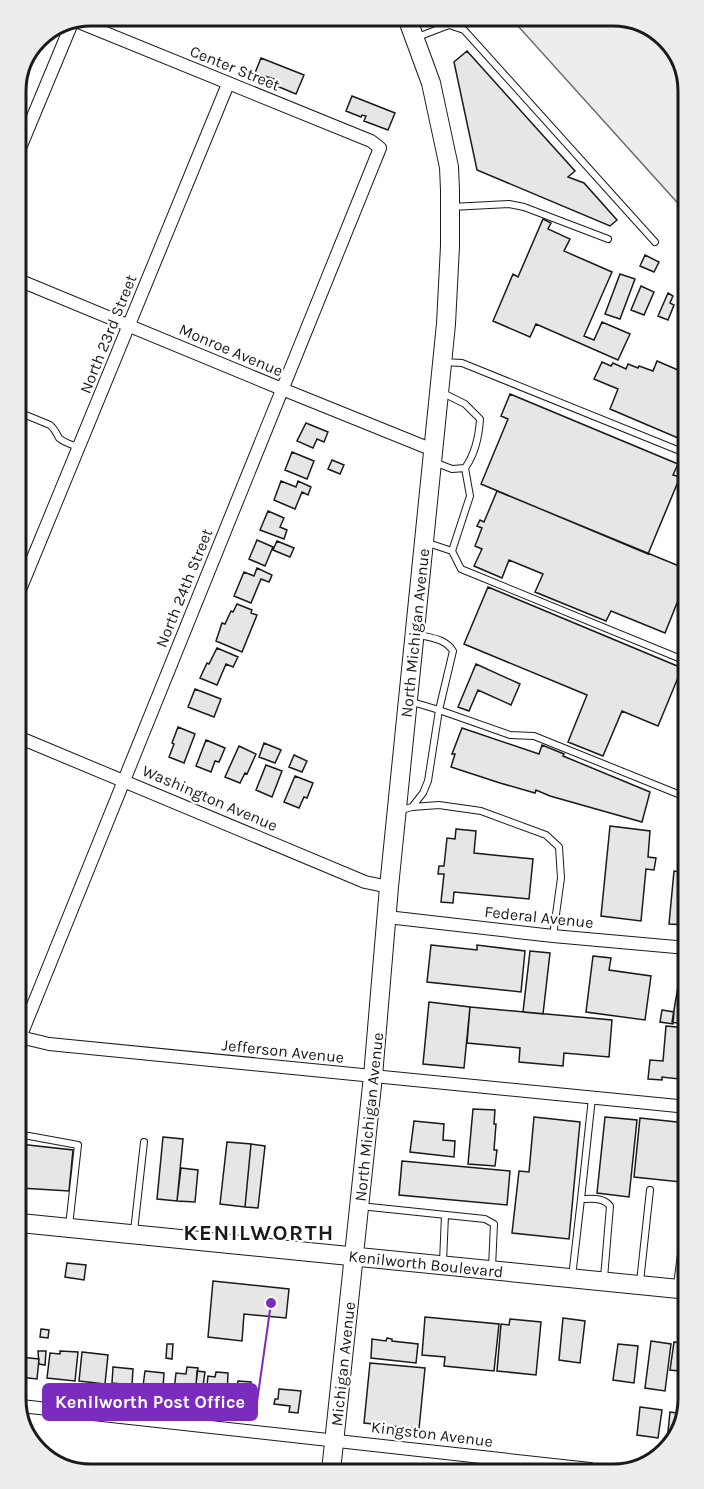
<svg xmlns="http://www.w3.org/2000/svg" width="704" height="1489" font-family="Karla,sans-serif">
<rect width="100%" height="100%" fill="#fff"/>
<!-- green -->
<path fill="#ededed" stroke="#6a6a6a" stroke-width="1.5" d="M508,15H618L659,30L683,62L684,210Z"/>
<!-- building -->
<path fill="#e6e6e6" stroke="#1a1a1a" stroke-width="1.5" d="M114,15H143L139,25Z
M467,51L575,171L568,177L584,183L617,220L610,226L477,170L454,62Z
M261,58L304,75L296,94L272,84L274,79L255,73Z
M352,96L395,113L388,130L364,121L366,116L362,115L361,117L346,111Z
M543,219L551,223L548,229L570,239L564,251L612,272L584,336L594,340L602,322L630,334L618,360L536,324L530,337L493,321L513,274L518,277Z
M645,255L659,262L654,272L640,266Z
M620,274L635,279L620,319L605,314Z
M641,286L654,292L644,315L631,310Z
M668,293L673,296L670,303L674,305L668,320L658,316Z
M657,361L685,373V422L678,438L610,409L618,389L594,379L602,362L611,366L613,363L626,369L628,364L638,368L639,366L653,371Z
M510,394L678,464L673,475L680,477L648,554L481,484L508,419L501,416Z
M306,423L328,432L324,442L317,439L313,448L297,441Z
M292,452L314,461L307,479L285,470Z
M332,460L344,465L340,474L328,469Z
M281,481L296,487L298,481L311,487L308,495L302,492L295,509L274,500Z
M497,491L679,566L683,557L685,558L686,595L681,593L665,633L611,611L606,621L535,592L543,574L509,560L502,578L474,566L482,549L475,546L482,528L477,526L480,520L484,522Z
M268,511L284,518L280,527L287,530L284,539L260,530Z
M257,540L273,547L265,566L249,559Z
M277,541L294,548L290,557L273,550Z
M257,568L272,575L269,582L261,579L251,603L234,596L244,572L254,576Z
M488,587L682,668L658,726L622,711L603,756L568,742L587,695L464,644Z
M237,604L252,610L251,613L257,615L242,652L216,641L222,623L225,624L231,611L233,612Z
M217,648L238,657L233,667L226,664L217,685L200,678L207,663L209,664Z
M476,664L520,684L511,705L478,690L469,711L458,707Z
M195,689L221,699L214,717L188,707Z
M178,727L195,734L184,763L169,757L174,744L172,743Z
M462,728L539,754L542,745L564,754L563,756L650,792L642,822L550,796L536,790L535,793L500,783L451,767L455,754H452Z
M206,740L225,748L219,762L215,761L211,772L196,766Z
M264,743L281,750L275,763L259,757Z
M239,746L256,754L247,774L245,773L240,783L225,777Z
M294,755L307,761L302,772L289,767Z
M266,765L282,771L272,797L256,790Z
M295,776L313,783L307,798L304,797L299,808L284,802Z
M610,826L650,831L648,857L656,858L654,870L646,869L641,921L601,916Z
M456,829L476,831L474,853L533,859L529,899L454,892L453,903L441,902L444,874H438L439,866H444L447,838L455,839Z
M681,868L687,869V925L669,924L674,871L681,872Z
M431,945L477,950V945L525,951L521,992L427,982Z
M530,951L550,953L543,1014L523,1012Z
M593,956L611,958L609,970L651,976L645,1020L586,1012Z
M682,963L687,964V1025L672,1022Z
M429,1002L470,1007L464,1068L423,1064Z
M470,1007L612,1020L609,1057L564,1053L563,1066L519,1062L520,1048L467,1043Z
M662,1010L674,1012L673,1024L660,1022Z
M666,1026L687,1028L688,1080L662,1077V1080L648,1079L650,1060L663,1061Z
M473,1109L495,1110L494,1124H496L494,1150H497L495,1166L468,1164Z
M534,1117L580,1122L569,1239L512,1233L519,1171L529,1172Z
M605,1117L637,1120L629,1197L597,1193Z
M640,1118L686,1123L681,1182L634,1177Z
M414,1121L444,1124L443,1140L455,1141L454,1157L410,1152Z
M163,1137L183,1139L177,1201L157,1199Z
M227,1142L251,1144L245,1207L220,1204Z
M19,1144L73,1150L69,1191L20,1188Z
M251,1144L265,1146L258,1208L245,1207Z
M686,1158L688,1159V1185L682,1184Z
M402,1161L510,1171L507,1205L399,1195Z
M181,1168L198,1170L195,1202L177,1201Z
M67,1263L86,1265L84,1280L65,1277Z
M213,1281L289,1289L286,1318L244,1314L242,1341L208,1337Z
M425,1317L499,1324L494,1371L444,1366L445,1357L422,1355Z
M563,1318L585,1321L580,1363L559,1360Z
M510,1319L541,1322L536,1375L497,1371L501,1324L509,1325Z
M41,1329L49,1330L48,1338L40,1337Z
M387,1338L392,1339V1341L418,1344L416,1363L371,1358L372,1339L386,1341Z
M651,1341L671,1344L665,1391L645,1388Z
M674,1342L689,1344V1372L670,1370Z
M167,1344H173L172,1359L166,1358Z
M618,1344L638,1346L634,1383L613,1380Z
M38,1351H46L45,1365L39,1364Z
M60,1351L78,1352L75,1381L47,1378L50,1353L60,1354Z
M82,1352L108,1355L105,1384L79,1381Z
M20,1357L39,1359L37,1379L20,1377Z
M370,1363L425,1368L419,1429L364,1423Z
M113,1367L133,1369L132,1385L112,1383Z
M187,1367L198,1368L195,1392L174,1390L176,1373L186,1374Z
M145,1371L164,1373L163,1388L143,1386Z
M197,1371L205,1372L203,1386H196Z
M216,1372L228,1373L227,1396L218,1395V1398L214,1397V1394L206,1393L208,1376L215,1377Z
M238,1381L251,1382L250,1395L236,1394Z
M279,1389L301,1391L298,1413L289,1412L290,1406L274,1404L275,1399H278Z
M640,1407L662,1410L658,1438L637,1435Z
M670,1412L684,1414L676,1441L674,1442L667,1441Z"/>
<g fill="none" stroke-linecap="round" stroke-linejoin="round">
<!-- lane casing -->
<g stroke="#1a1a1a" stroke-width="8">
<path id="lane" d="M415,38L449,25L464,30L655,242
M451,207L509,204L524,207L608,239
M443,362L462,363L685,453
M16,411L50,425C55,429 56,433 59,438C64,443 73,445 79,447
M434,462L452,469L465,468C475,454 479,436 480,419L465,404L443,393
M425,542L452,551L470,496L465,468
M452,551L461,569L686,661
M409,701L439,710L510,735L534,736L678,794
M412,807L439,805L481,811L546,835L559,847L561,878L553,936
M398,811L412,807L423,793L428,781L439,710L453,651C445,638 430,638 416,634
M19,1135L29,1136L78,1145L69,1226
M581,1199L592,1098
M360,1206L485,1219L494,1224L492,1267
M134,1231L144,1142
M443,1262L445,1215
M572,1277L581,1199C592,1199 603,1197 610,1206L604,1278
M640,1282L650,1190
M677,1285L688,1201"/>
</g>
<!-- street casing -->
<g stroke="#1a1a1a" stroke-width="14">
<path id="street" d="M15,160L72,23
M16,279L282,389L433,450
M17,597L228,84
M18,737L365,882L389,887
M387,917L553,936L687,948
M20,1037L49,1044L688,1107
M19,1040L380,148L371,141L76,21
M21,1406L590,1469"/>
</g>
<!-- secondary casing -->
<g stroke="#1a1a1a" stroke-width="20">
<path id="secondary" d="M20,1223L689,1290
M331,1471L373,1076L389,887L446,324L450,246V190L449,167L431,83L406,15"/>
</g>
<!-- lane -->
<use href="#lane" stroke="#fff" stroke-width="6"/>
<!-- street -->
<use href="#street" stroke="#fff" stroke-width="12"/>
<!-- secondary -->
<use href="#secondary" stroke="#fff" stroke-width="18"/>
</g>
<g text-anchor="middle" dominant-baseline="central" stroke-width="4.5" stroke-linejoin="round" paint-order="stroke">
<!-- street labels -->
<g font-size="16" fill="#1a1a1a" stroke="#fff">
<text transform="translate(235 68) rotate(22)">Center Street</text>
<text transform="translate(108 334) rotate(-68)">North 23rd Street</text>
<text transform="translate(231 350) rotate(23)">Monroe Avenue</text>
<text transform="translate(184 588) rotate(-68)">North 24th Street</text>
<text transform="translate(415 633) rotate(-84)">North Michigan Avenue</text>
<text transform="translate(210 798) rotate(23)">Washington Avenue</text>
<text transform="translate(539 917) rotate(6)">Federal Avenue</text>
<text transform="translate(283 1051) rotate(6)">Jefferson Avenue</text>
<text transform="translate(369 1117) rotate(-84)">North Michigan Avenue</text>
<text transform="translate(426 1264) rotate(6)">Kenilworth Boulevard</text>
<text transform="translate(343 1364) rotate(-84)">Michigan Avenue</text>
<text transform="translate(432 1434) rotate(7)">Kingston Avenue</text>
</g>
<!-- district labels -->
<g font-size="22" font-weight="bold" letter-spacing="1.5" fill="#1a1a1a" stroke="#fff">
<text x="259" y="1233">KENILWORTH</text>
</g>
</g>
<!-- crop -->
<path d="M0 0H704V1489H0ZM91 26H613A65 65 0 0 1 678 91V1399A65 65 0 0 1 613 1464H91A65 65 0 0 1 26 1399V91A65 65 0 0 1 91 26Z" fill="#ededed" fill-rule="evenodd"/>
<path fill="none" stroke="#1a1a1a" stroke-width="3" d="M91 26H613A65 65 0 0 1 678 91V1399A65 65 0 0 1 613 1464H91A65 65 0 0 1 26 1399V91A65 65 0 0 1 91 26Z"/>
<!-- callouts -->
<path fill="none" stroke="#7b2cbf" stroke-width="2" d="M271 1303L257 1402"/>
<circle fill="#7b2cbf" stroke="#fff" stroke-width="2" cx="271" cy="1303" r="6"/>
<rect fill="#7b2cbf" stroke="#7b2cbf" stroke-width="2" x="43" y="1384" width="214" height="36" rx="6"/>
<g font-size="18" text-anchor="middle" font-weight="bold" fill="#fff">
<text x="150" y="1408">Kenilworth Post Office</text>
</g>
</svg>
